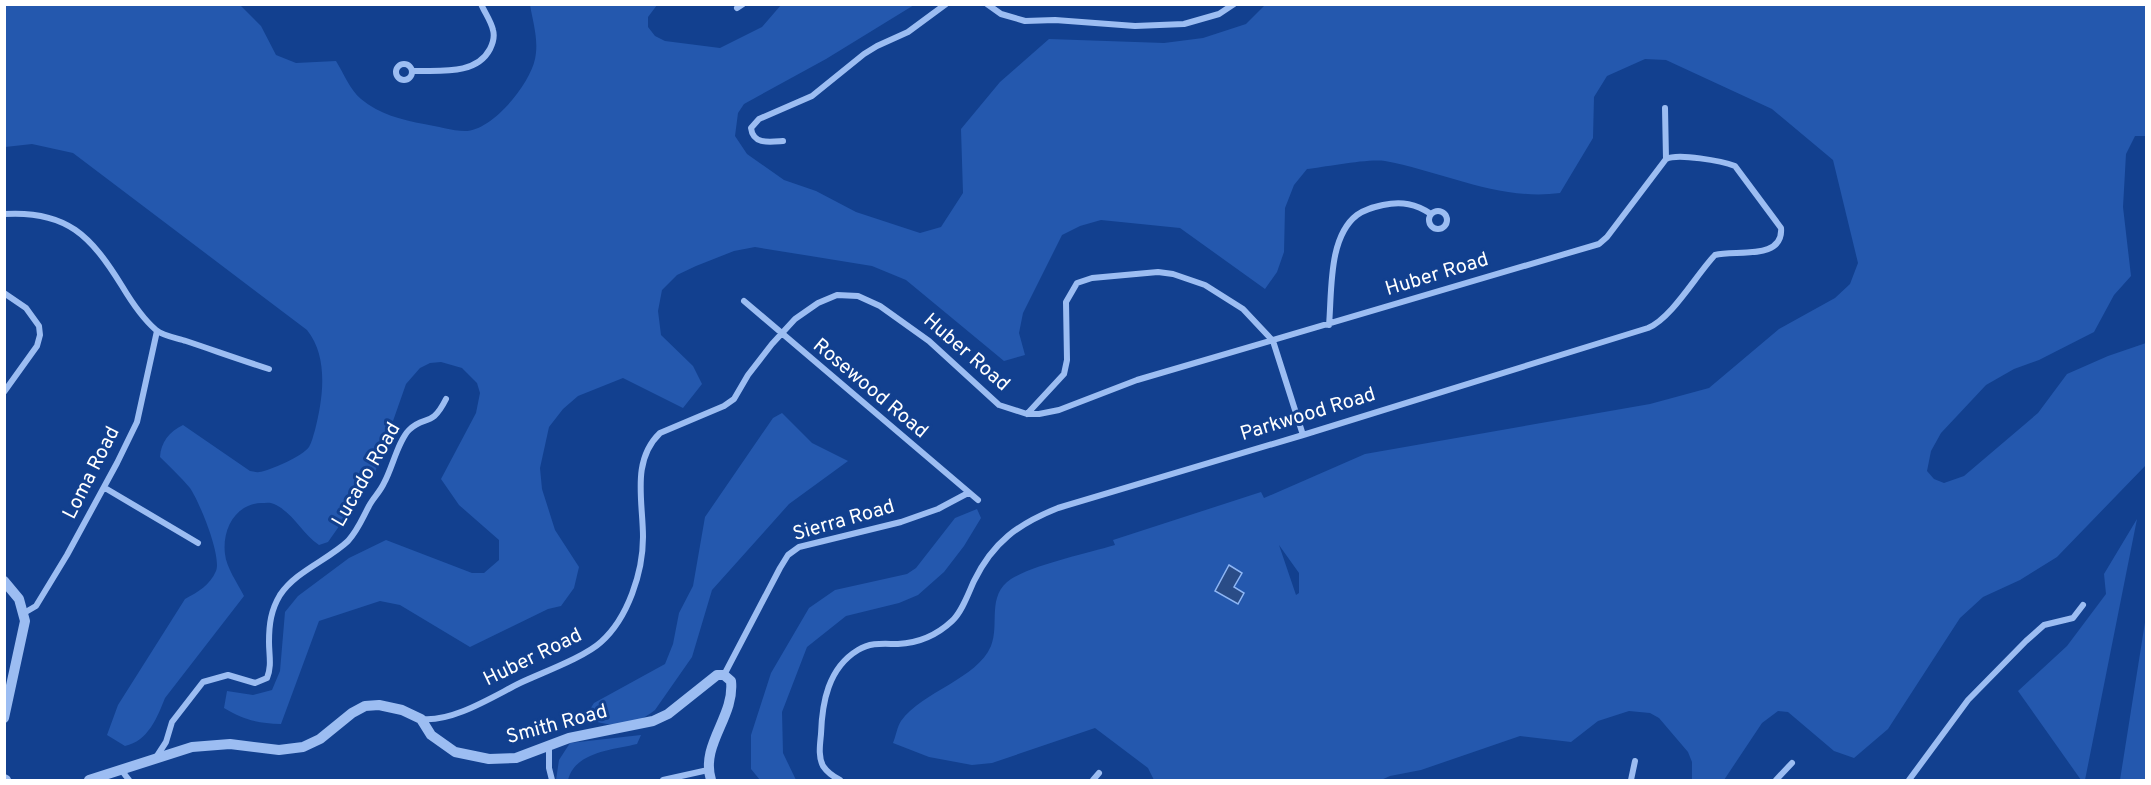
<svg xmlns="http://www.w3.org/2000/svg" width="2151" height="785" font-family="Overpass,sans-serif">
<rect width="100%" height="100%" fill="#12408f"/>
<!-- green -->
<path fill="#2458ae" fill-rule="evenodd" d="M1266,4L2145,5V136H2135L2126,154L2123,207L2131,276L2114,295L2094,332L2039,360L2014,369L1986,385L1941,433L1931,451L1927,471L1934,479L1944,483L1964,476L2038,413L2067,374L2108,356L2146,343V465L2057,557L2020,580L1983,597L1960,618L1888,729L1854,758L1834,751L1788,712L1778,711L1762,723L1724,780H1692V762L1688,752L1659,718L1650,713L1629,711L1598,721L1571,742L1520,736L1421,770L1390,776L1381,780H1154L1148,768L1095,728L992,763L972,765L929,757L893,743C896,736 897,727 901,721C923,691 977,679 991,646C1000,624 986,596 1011,579C1036,564 1085,554 1115,545L1113,540L1261,492L1264,498L1365,454L1650,404L1709,388L1779,329L1835,298L1850,284L1858,263L1833,160L1772,109L1666,60L1645,59L1607,76L1594,97L1593,138L1560,193C1499,201 1444,172 1385,161C1370,158 1324,167 1307,169L1294,185L1285,208L1284,252L1277,272L1265,289L1180,228L1101,220L1080,226L1062,235L1023,313L1019,333L1025,355L1004,361L906,280L872,266L755,247L734,251L696,266L677,275L662,290L658,311L661,335L693,366L702,384L683,408L623,378L578,396L563,409L549,427L540,468L542,489L555,530L579,567L574,588L561,606L548,609L470,647L400,605L380,601L319,621L281,724C257,723 244,720 224,708L227,691L253,695L272,690L280,671L285,612L298,596L349,558L386,540L472,573H484L499,560V540L459,505L441,479L476,413L480,393L477,383L462,368L441,362L430,363L420,368L406,384L373,478L328,542L319,545C302,534 294,513 274,504C270,502 265,503 261,503C235,504 222,530 225,554C226,567 238,584 244,596L165,698C157,718 148,741 125,746L107,735L118,705L185,599C198,592 210,585 216,571C222,556 199,501 190,488C181,477 170,467 160,457C161,442 169,432 183,425L250,471C253,471 256,473 259,472C270,471 304,455 309,447C312,442 313,436 315,430C323,399 329,357 307,330L73,153L32,144L5,147L4,5H240L261,26L276,55L296,63L336,61C343,72 350,90 361,99C379,114 402,120 424,124C437,126 452,131 465,131C492,131 530,84 535,59C539,41 533,22 530,5H657L648,17V27L655,36L665,41L720,48L762,27L781,5H914L826,59L744,104L738,113L735,136L747,154L784,180L816,191L856,212L920,233L941,227L963,193L961,129L1000,82L1049,39L1164,43L1203,38L1246,24ZM1279,545L1299,573V593L1296,595Z
M782,413L812,443L848,461L789,504L712,590L692,657L655,710C636,726 607,729 585,717L594,703L665,664L673,644L679,613L693,586L705,517L773,418Z
M977,509L981,518L964,546L944,572L918,595L899,603L846,616L807,647L782,712L783,753L796,780H760L751,769V735L771,673L809,608L835,590L907,574L916,568L955,518Z
M2137,519L2085,780H2081L2018,691L2067,646L2106,594L2104,574Z
M2146,616V780H2120Z
M641,735L637,744C612,750 575,752 568,780H556L559,760L570,743Z"/>
<!-- water -->
<path fill="#2a4c87" stroke="#8eb6f5" stroke-width="1.5" d="M1229,565L1242,573L1234,587L1244,593L1238,604L1215,591Z"/>
<g fill="none" stroke-linecap="round" stroke-linejoin="round">
<!-- minor -->
<path stroke="#9cbdf2" stroke-width="6" d="M987,4L1001,14L1025,21L1055,20L1135,26L1184,24L1219,14L1234,4
M737,8L743,4
M396 72a8 8 0 1 1 16 0a8 8 0 1 1-16 0Z
M412,71C438,70 476,76 490,49C493,43 495,37 493,30C491,21 485,13 481,4
M1665,108L1666,159
M783,141C770,142 753,145 751,128L759,119L812,96L864,54L877,46L908,32L946,4
M1429 220a9 9 0 1 1 18 0a9 9 0 1 1-18 0Z
M4,214C67,210 91,236 122,286C131,301 142,318 156,330C163,336 177,338 186,341C213,350 241,360 269,369
M4,293L26,308L39,326L40,335L37,346L4,392
M744,301L978,500
M1329,325C1332,292 1328,237 1357,215C1365,209 1374,207 1383,205C1402,201 1416,204 1431,214
M1027,414L1064,374L1067,360L1066,302L1077,283L1092,278L1158,272L1173,274L1205,285L1243,309L1273,341L1303,435
M105,488L198,543
M24,613L36,606L67,555L117,463L137,422L157,331
M724,675L780,568L788,555L799,547L901,522L938,509L968,493
M422,719C453,722 492,697 520,683C541,673 585,657 601,642C628,618 643,572 643,537C643,501 631,461 660,433L724,406L734,399L748,375L772,344L795,319L818,303L837,295L858,296L880,306L929,341L999,405L1027,414H1039L1059,410L1137,380L1599,244L1607,237L1666,159
M549,747V768L552,780
M155,759L166,742L172,722L203,682L228,675L255,683L267,678C272,666 269,655 269,642C269,624 271,610 280,595C296,571 328,560 348,541C358,530 362,519 369,506C373,498 380,492 384,483C392,469 398,441 409,430C425,414 431,429 446,399
M122,771L129,780
M663,780L708,770
M840,780C834,777 827,772 823,766C818,756 820,745 821,734C822,703 828,668 858,650C871,642 884,644 898,644C919,643 937,635 952,621C962,612 968,594 974,581C993,542 1018,524 1058,508L1303,435L1648,328C1672,318 1696,275 1715,255C1737,250 1784,260 1781,228L1735,166C1722,161 1678,153 1666,159
M1093,780L1099,773
M1631,780L1635,761
M1776,780L1792,763
M1909,780L1968,700L2026,641L2044,625L2073,618L2083,605"/>
<!-- tertiary -->
<path stroke="#9cbdf2" stroke-width="10" d="M4,581L19,599L25,621L4,718
M4,779L6,780
M89,780L192,747L230,744L279,750L303,747L320,739L352,713L365,706L379,705L402,710L421,719L431,735L455,752L489,759L516,758L569,738L653,721L668,714L717,675H724L731,681C735,717 700,744 711,780"/>
</g>
<g text-anchor="middle" dominant-baseline="central" stroke-width="6" stroke-linejoin="round" paint-order="stroke">
<!-- street labels -->
<g font-size="20" fill="#fff" stroke="#12408f">
<text transform="translate(1437 275) rotate(-17)">Huber Road</text>
<text transform="translate(966 353) rotate(41)">Huber Road</text>
<text transform="translate(870 389) rotate(40)">Rosewood Road</text>
<text transform="translate(1308 415) rotate(-17)">Parkwood Road</text>
<text transform="translate(92 473) rotate(-63)">Loma Road</text>
<text transform="translate(367 475) rotate(-60)">Lucado Road</text>
<text transform="translate(844 521) rotate(-16)">Sierra Road</text>
<text transform="translate(533 658) rotate(-26)">Huber Road</text>
<text transform="translate(557 725) rotate(-15)">Smith Road</text>
</g>
</g>
<!-- border -->
<rect width="2151" height="785" fill="none" stroke="#ffffff" stroke-width="12"/>
</svg>
